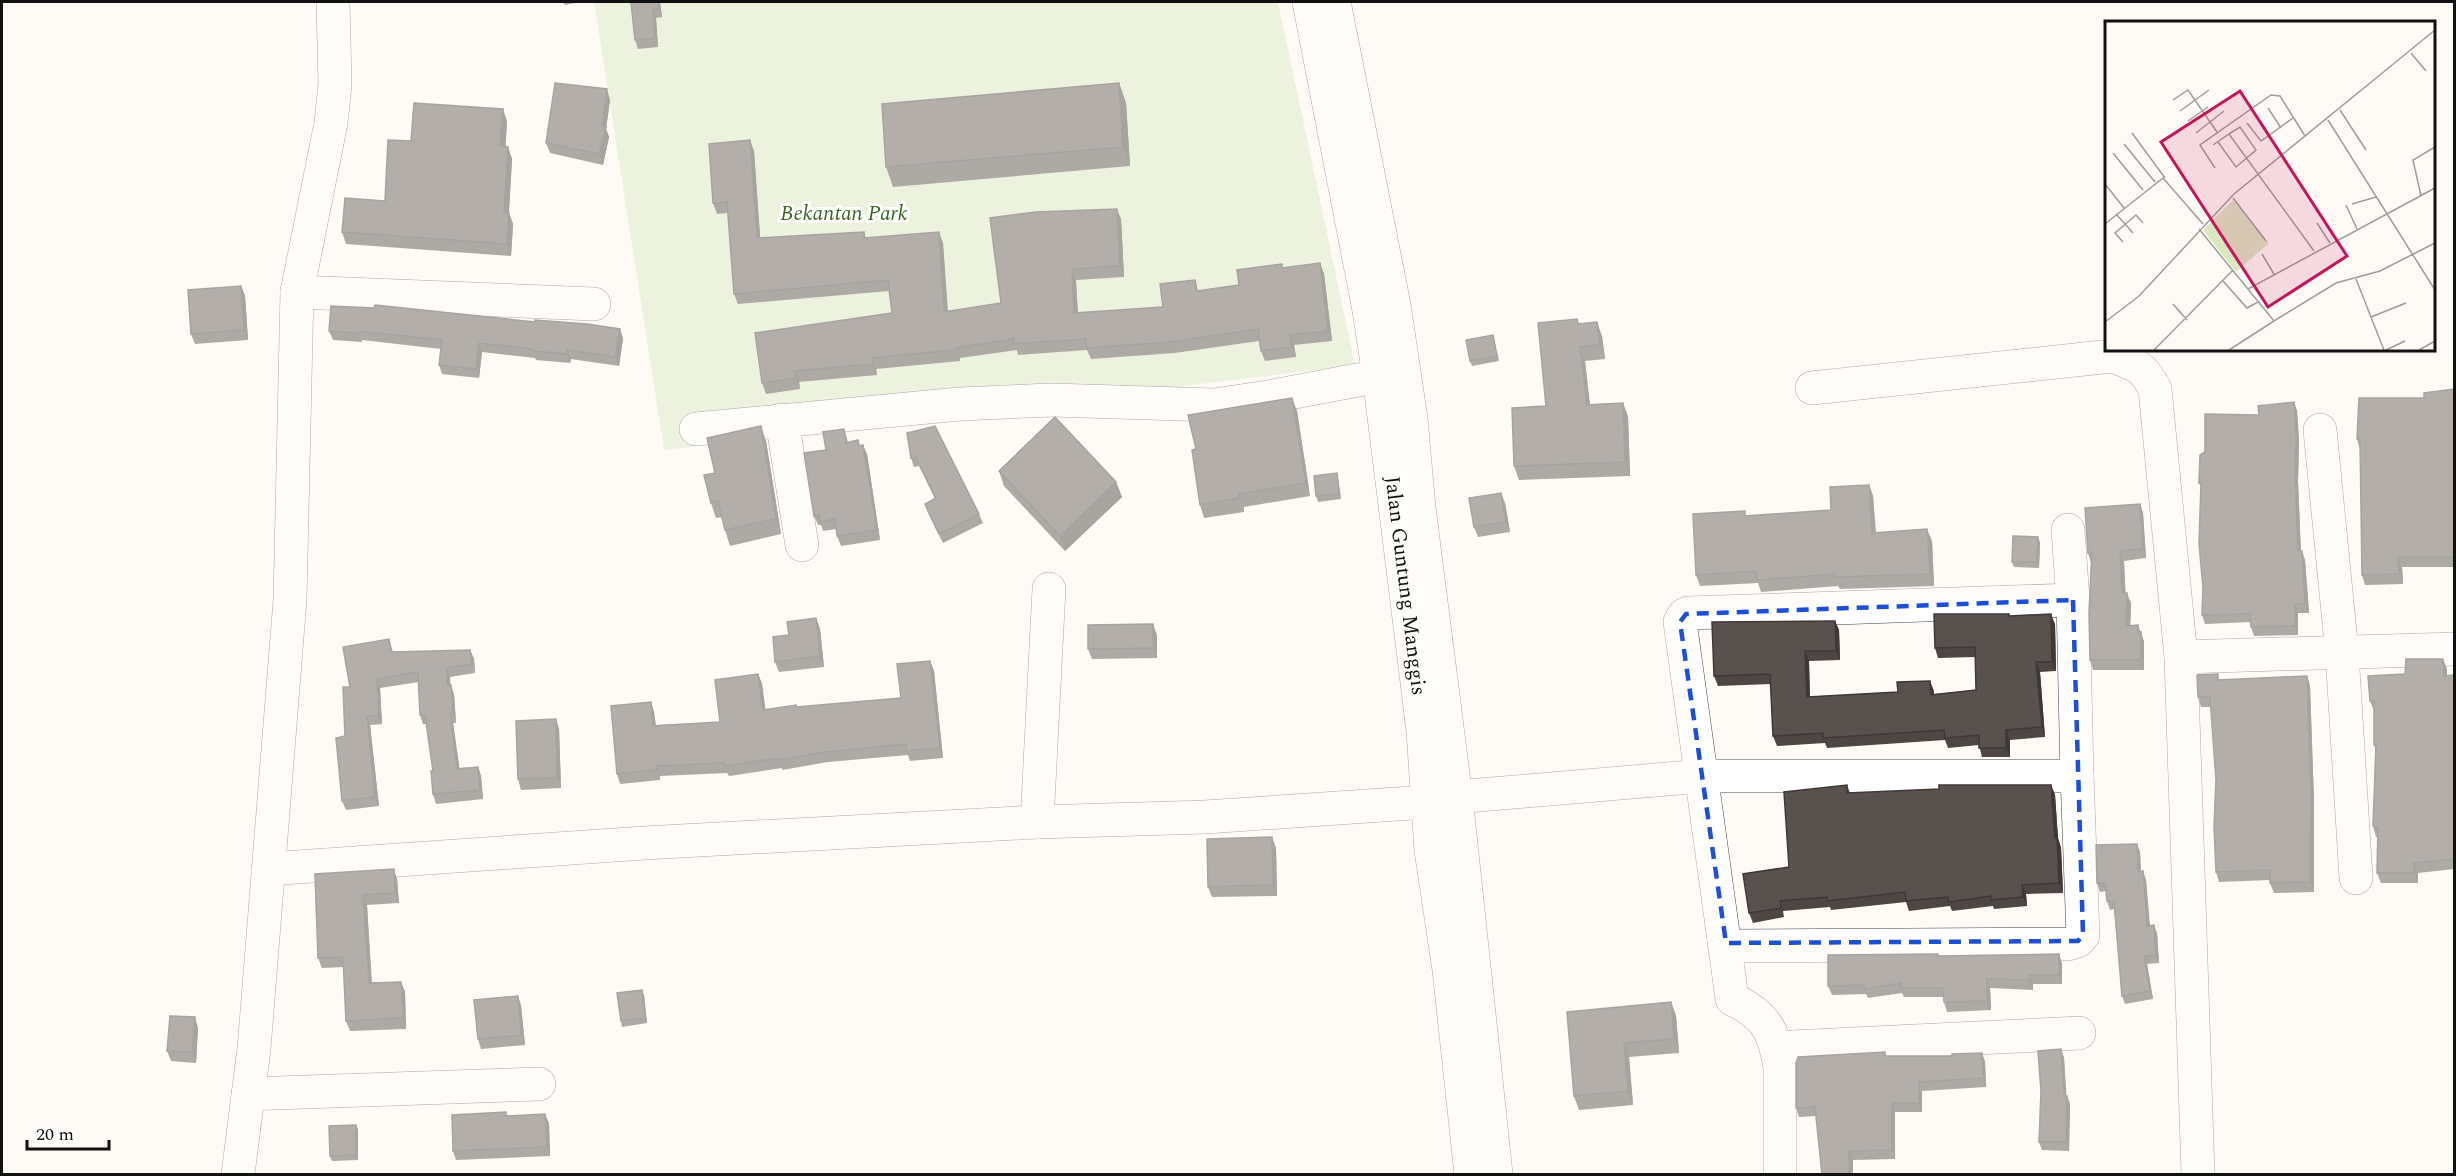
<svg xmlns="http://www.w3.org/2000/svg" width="2456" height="1176" font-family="Spectral,serif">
<rect width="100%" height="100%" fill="#fefbf6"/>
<!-- green -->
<path fill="#dae7c1" d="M594,2H1278L1355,365L664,450Z"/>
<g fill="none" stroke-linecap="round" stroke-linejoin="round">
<!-- minor casing -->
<g stroke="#444" stroke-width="34">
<g id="minor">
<path id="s1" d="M1309,2L1369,310L1379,376L1423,731L1431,850L1449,970L1471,1174"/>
<path d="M1334,2L1394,305L1411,419L1419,508L1456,797L1496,1174"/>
<path d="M297,292L594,304"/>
<path d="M1812,388L2112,356C2135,364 2144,367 2155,389L2181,657L2198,1174"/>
<path d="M782,420L802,545"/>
<path d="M696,429L960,404L1051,400L1214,405L1268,397L1379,376"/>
<path d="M2320,430L2342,653L2356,878"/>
<path d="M2073,600L1688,613L1684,615L1680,622L1724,940L1731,946L2068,944L2078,941L2083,935L2077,776"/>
<path d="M2181,657L2454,649"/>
<path d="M1037,822L1049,589"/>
<path d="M268,869L644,843L1037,822L1205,817L1426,802L1456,797L1702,776H2077L2073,600L2068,530"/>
<path d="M1724,940L1732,999C1766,1015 1775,1032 1780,1068"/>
<path d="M248,1094L539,1084"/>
<path d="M238,1174L254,1049L290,600L297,292L331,123L335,84L333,2"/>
<path d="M1780,1174V1068L1785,1056L1792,1047L2079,1033"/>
</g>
</g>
<!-- minor -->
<use href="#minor" stroke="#fff" stroke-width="33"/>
</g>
<!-- wall -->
<path fill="#4d4643" d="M563,2H579L565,5Z
M631,2H660L662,17L656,18L658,47L638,49L635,40Z
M1119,83L1126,103L1130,166L893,187L886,167Z
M610,100L606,129L609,137L603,165L550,153L546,143Z
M507,121L505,147H508L512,159L509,213L513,224L511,256L346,244L342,232L385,201L411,141Z
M754,151L760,238L864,232L866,238L943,243L948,311L1001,303L1121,219L1124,277L1076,280L1078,313L1163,307L1199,291L1239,285L1283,268L1320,263L1324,274L1332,341L1294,345L1296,357L1265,361L1261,351L1259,341L1175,353L1091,359L1087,350L1018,355L1017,350L960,358V361L876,369L877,375L799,382L800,389L766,394L762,383L892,313L889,291L738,304L734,294L728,213L717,214L713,203Z
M241,286L245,296L248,340L195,344L191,334Z
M331,306L623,338L619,366L571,359L570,363L536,360L535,358L482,352L479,378L442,374L439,365L441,349L362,340V342L333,340L329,331Z
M1577,319L1579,324L1602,336L1605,359L1585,361L1590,404L1623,403L1628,417L1630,476L1519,480L1514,466L1546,406Z
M1493,335L1499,361L1472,366L1470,361Z
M2454,389V567H2402L2403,584L2365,585L2362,575L2360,449L2357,439L2424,398Z
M2294,402L2297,411L2299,441L2298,481L2301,551L2305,560L2309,613H2298V635L2254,636L2251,627V622L2205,624L2202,615L2203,587L2201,488L2199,483L2259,415Z
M1297,411L1310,496L1244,507V512L1204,518L1200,505L1196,449Z
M844,429L848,442L858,440L860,446L867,454L880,540L841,546L837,536L836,529L823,531L821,525H818L814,516L826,450Z
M907,433L979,514L983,523L943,543L928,513L925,504L935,499L919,466L914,467L911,458Z
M766,441L781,534L730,546L725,530L722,517L716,518L711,503L715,473Z
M999,471L1116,482L1122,497L1065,551L1004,486Z
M1338,478L1341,499L1318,502L1316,496Z
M1869,485L1873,496L1876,532L1932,541L1934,586L1840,589L1838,586L1761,592L1758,583L1700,586L1696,575L1746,516L1831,510Z
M1505,503L1510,532L1478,537L1474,527Z
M2140,504L2143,513L2146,558L2124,561L2125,593L2131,603L2130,625L2141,632L2144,642V670H2093L2090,660L2091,563L2088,553Z
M2040,542L2039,568L2014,567L2012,562Z
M2010,616L2055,624L2056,671L2040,672L2045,737L2010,740V757H1982L1979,745L1948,748L1945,740L1827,748L1825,743L1777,746L1773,736L1771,684L1718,686L1714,676L1835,621L1839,630L1840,660L1809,661L1810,697L1934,691V694L1976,690L1975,657L1938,658L1935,648Z
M816,618L820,629L824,667L779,672L775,662L789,635Z
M1157,635V658L1092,659L1088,649Z
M389,639L393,652L470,650L474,659L475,673L450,677V685L454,694L456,723H453L459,768L478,767L481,776L483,799L436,804L433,794V771L427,724H423L420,715L419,682L380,688L382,724L370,725L379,806L346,810L342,801L345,736L350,687Z
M930,661L934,671L943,758L910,761L908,755L828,762L782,770V768L729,776L727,773L660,776V780L620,784L617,774L651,702L654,712L656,725L720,722L758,674L762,684L765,710L901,698Z
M2447,669V675H2454V869L2418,873V883H2381L2377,873L2378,837H2376L2373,826L2376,752L2374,745V711L2370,701L2405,674Z
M2307,676L2310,686L2314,801V892L2274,893L2270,883V880L2219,882L2216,872V780L2211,707H2201L2198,697L2220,680Z
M556,719L559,729L561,788L521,790L518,779Z
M1847,785L1850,793L2051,785L2055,795L2058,838L2061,848L2063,893L2026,894L2027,906L1994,909L1993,906L1952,911L1950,906L1909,911L1906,902L1831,910L1830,907L1783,911L1784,917L1753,923L1749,913L1789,867Z
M2137,844L2140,852L2141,872L2146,880L2150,925L2157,933L2159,963L2147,964L2153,999L2125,1004L2122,996L2114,909L2110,910L2107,901L2106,891L2100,892L2097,883Z
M1276,848L1277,896L1212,897L1208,887Z
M315,874L397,879L399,903L367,905L372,983L401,982L405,992L406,1029L350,1031L346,1021L344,967L322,968L318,958Z
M1938,956L2062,963V984H2033V990L1990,988L1991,1010L1947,1012L1944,1002V997H1904L1902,993L1868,998L1866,994L1832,995L1828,986Z
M644,995L647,1023L622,1027L621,1021Z
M518,996L521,1006L525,1045L481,1049L478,1039Z
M1671,1002L1676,1016L1679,1053L1629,1057L1633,1105L1579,1110L1574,1096L1567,1012Z
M198,1028L196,1063L171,1061L167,1051Z
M2061,1049L2064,1058L2066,1096H2067L2070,1104L2069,1151L2042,1150L2039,1142Z
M1885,1052L1886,1056H1952L1982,1053L1985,1062L1986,1087L1922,1091V1112H1895V1159L1853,1160L1816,1116L1799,1117L1796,1108Z
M508,1116L549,1123L550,1156L456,1160L453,1151Z
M356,1125L358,1130V1160L332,1161L330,1156Z"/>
<!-- shaded-wall -->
<path fill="#3e3937" d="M658,2H660L662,17L659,9Z
M653,9L656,18L658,47L655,38Z
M1119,83L1126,103L1130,166L1123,147Z
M607,89L610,100L606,129L609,137L603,165L599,154L602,126Z
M503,109L507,121L505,158L500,146Z
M750,140L754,151L761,249L757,238Z
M508,147L512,159L508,224L504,212Z
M1117,209L1121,219L1124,277L1120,266Z
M509,213L513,224L511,256L507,244Z
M939,232L943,243L948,323L944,312Z
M1320,263L1324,274L1332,341L1328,331Z
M1072,269L1076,280L1078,324L1074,313Z
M241,286L245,296L248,340L244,330Z
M1597,322L1602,336L1605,359L1600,345Z
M620,329L623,338L619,366L615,357Z
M1290,335L1294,345L1296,357L1292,347Z
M479,343L482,352L479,378L476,369Z
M1580,347L1585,361L1591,418L1587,405Z
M567,350L571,359L570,363L567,354Z
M872,358L876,369L877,375L873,364Z
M795,371L799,382L800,389L796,378Z
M1292,398L1297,411L1310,496L1306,483Z
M2294,402L2297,411L2299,441L2298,481L2301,560L2298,551L2295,472Z
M1623,403L1628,417L1630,476L1625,462Z
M761,426L766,441L781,534L776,519Z
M863,445L867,454L880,540L877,530Z
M1337,473L1338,478L1341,499L1339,494Z
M1116,482L1122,497L1065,551L1060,536Z
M1869,485L1873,496L1876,544L1872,533Z
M1501,493L1505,503L1510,532L1506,522Z
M2140,504L2143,513L2146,558L2143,549Z
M1927,529L1932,541L1934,586L1930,574Z
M2038,537L2040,542L2039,568L2037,562Z
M2120,551L2124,561L2126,602L2122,593Z
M2302,551L2305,560L2309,613L2305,604Z
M2398,557L2402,567L2403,584L2399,574Z
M2127,593L2131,603L2130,636L2126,626Z
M2295,604L2298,613V635L2295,626Z
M2051,614L2055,624L2056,671L2052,662Z
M816,618L820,629L824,667L820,656Z
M1835,621L1839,630L1840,660L1836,651Z
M1153,624L1157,635V658L1153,648Z
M2138,625L2144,642V670L2141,660Z
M470,650L474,659L475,673L472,664Z
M1805,651L1809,661L1810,707L1807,697Z
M2443,659L2447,669V686L2444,676Z
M930,661L934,671L943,758L940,748Z
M2036,662L2040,672L2045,737L2042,727Z
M447,668L450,677L451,694L447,685Z
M758,674L762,684L767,720L763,710Z
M2307,676L2310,686L2314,801V892L2310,882Z
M377,679L380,688L382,724L379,715Z
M1930,681L1934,691V704L1931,695Z
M451,685L454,694L456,723L453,713Z
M651,702L654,712L656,736L653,726Z
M450,713L453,723L461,778L457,769Z
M367,716L370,725L379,806L375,797Z
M556,719L559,729L561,788L557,778Z
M2006,730L2010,740V757L2006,748Z
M478,767L481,776L483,799L480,790Z
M2051,785L2055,795L2058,838L2061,848L2063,893L2059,883L2055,838Z
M1272,837L1276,848L1277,896L1273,885Z
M2137,844L2140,852L2141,880L2138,872Z
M2414,863L2418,873V883L2414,873Z
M394,869L397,879L399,903L395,893Z
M2143,871L2146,880L2150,934L2147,926Z
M2022,885L2026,894L2027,906L2023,897Z
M363,895L367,905L372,994L369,983Z
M2154,925L2157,933L2159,963L2156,955Z
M2059,954L2062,963V984L2059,975Z
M2144,956L2147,964L2153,999L2150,991Z
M2030,975L2033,984V990L2029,980Z
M1987,979L1990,988L1991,1010L1987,1001Z
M401,982L405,992L406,1029L403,1018Z
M642,990L644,995L647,1023L645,1018Z
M518,996L521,1006L525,1045L521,1035Z
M1671,1002L1676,1016L1679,1053L1674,1039Z
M195,1017L198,1028L196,1063L192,1052Z
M1624,1043L1629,1057L1633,1105L1628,1091Z
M2061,1049L2064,1058L2067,1104L2064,1096Z
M1982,1053L1985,1062L1986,1087L1983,1078Z
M1919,1082L1922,1091V1112L1919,1103Z
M2067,1096L2070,1104L2069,1151L2066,1142Z
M1892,1103L1895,1112V1159L1892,1150Z
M545,1114L549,1123L550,1156L547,1147Z
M356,1125L358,1130V1160L356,1155Z
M1849,1151L1853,1160V1174H1849Z"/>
<!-- building -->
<path fill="#59514e" stroke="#3e3937" stroke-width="1.5" d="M631,2H658L659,9H653L655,38L635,40Z
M555,83L607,89L602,126L606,127L599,154L546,143Z
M1119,83L1123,147L886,167L882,104Z
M414,103L503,109L500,146L508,147L504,212L509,213L507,244L342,232L345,198L385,201L388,140L411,141Z
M750,140L757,238L864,232V238L939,232L944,312L1001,303L990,218L1036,212L1117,209L1120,266L1072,269L1074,313L1163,307L1160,284L1195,280L1197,291L1239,285L1237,270L1282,264V268L1320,263L1328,331L1290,335L1292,347L1261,351L1258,329L1171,342L1087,348L1086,339L1014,344V339L956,348V350L872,358L873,364L795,371L796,378L762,383L755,333L892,313L888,280L734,294L727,202L713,203L709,144Z
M241,286L244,330L191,334L188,290Z
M375,305L535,322V320L587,324L620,329L615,357L567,350V354L533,351V349L479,343L476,369L439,365L442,340L358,331V333L329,331L331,306L374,308Z
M1577,319L1578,324L1597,322L1600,345L1580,347L1587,405L1623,403L1625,462L1514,466L1512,408L1546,406L1538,323Z
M1493,335L1497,356L1470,361L1466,340Z
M2454,389V557H2398L2399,574L2362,575L2360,439H2357L2359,398H2424V393Z
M1292,398L1306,483L1239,494L1240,498L1200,505L1192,450L1196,449L1188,415Z
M2294,402L2296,433L2295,472L2298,551H2302L2305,604H2295V626L2251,627L2250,614L2202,615L2203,587L2199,544L2201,483H2199L2200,455L2205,452V414L2259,415L2258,406Z
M1055,417L1116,482L1060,536L999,471Z
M761,426L776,519L725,530L718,501L711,503L704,475L715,473L707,438Z
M935,426L979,514L939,534L925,504L936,498L916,457L911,458L907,433Z
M844,429L846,443L858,440L859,446L863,445L877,530L837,536L835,519L820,522L819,515L814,516L804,453L826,450L823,432Z
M1337,473L1339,494L1316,496L1314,476Z
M1869,485L1872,533L1927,529L1930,574L1835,577V574L1757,580L1756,571L1696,575L1693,514L1745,511V516L1831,510L1830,487Z
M1501,493L1506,522L1474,527L1469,498Z
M2140,504L2143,549L2120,551L2122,593H2127L2126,626L2138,625V632H2141V660H2090L2089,613L2092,552L2088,553L2085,508Z
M2013,536L2038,537L2037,562H2012Z
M1934,614H2009V616L2051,614L2052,662H2036L2042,727L2006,730V748H1979V735L1945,738L1944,730L1823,738V733L1773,736L1770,674L1714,676L1712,622L1835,621L1836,651H1805L1807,697L1898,692L1897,682L1930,681L1931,695L1976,690L1975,647L1935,648Z
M816,618L820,656L775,662L773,637L789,635L787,622Z
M1153,624V648L1088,649V625Z
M389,639L391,652L470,650L472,664L447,668V685H451L453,713H450L457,769L478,767L480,790L433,794L431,771H433L425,715H420L418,672L377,679L379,715L367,716L375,797L342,801L336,738L345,736L343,687H350L343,647Z
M2406,659H2443L2444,676L2454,675V859L2414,863V873H2377L2378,827L2373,826L2376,745H2374V701H2370L2368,676L2405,674Z
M930,661L940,748L906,751V744L825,752L779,760L778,758L725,766L724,763L656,766L657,770L617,774L611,706L651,702L653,726L720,722L715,680L758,674L763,710L796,705V707L901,698L897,664Z
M2218,674V680L2307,676L2311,791L2310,882L2270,883V870L2216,872L2214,827L2216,780L2210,697H2198L2197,675Z
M556,719L557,778L518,779L516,721Z
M1847,785V793L1939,789V785H2051L2055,838H2057L2059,883L2022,885L2023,897L1991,900V896L1949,902L1948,897L1906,901L1905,892L1827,901V897L1780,901L1781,908L1749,913L1743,874L1789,867L1784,792Z
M1272,837L1273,885L1208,887L1207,839Z
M2137,844L2138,872L2143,871L2147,926L2154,925L2156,955L2144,956L2150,991L2122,996L2114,901H2107L2105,883H2097L2096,845Z
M394,869L395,893L363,895L369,983L401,982L403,1018L346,1021L343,957L318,958L315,874Z
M1938,954V956L2059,954V975H2030L2029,980L1987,979V1001L1944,1002L1943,988H1901V983L1865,989L1864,985L1828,986V955Z
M642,990L645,1018L621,1021L617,993Z
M518,996L521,1035L478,1039L474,1000Z
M1671,1002L1674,1039L1624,1043L1628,1091L1574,1096L1567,1012Z
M170,1016L195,1017L192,1052L167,1051Z
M2061,1049L2064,1096H2067L2066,1142H2039L2041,1091L2038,1051Z
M1885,1052V1056H1952V1054L1982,1053L1983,1078L1919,1082V1103H1892V1150L1849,1151V1174H1822L1815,1107L1796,1108V1063L1798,1057Z
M506,1112V1116L545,1114L547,1147L453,1151L452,1115Z
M356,1125V1155L330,1156L329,1126Z"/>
<!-- marked area -->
<path d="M0 0H2456V1176H0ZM2073,600L2083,935L2078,941L1726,943L1680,622L1686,614Z" fill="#fefbf6" fill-opacity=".55" fill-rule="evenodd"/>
<path fill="none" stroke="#1d4ed8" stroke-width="4.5" stroke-dasharray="12 8" stroke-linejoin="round" d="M2073,600L2083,935L2078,941L1726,943L1680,622L1686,614Z"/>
<g text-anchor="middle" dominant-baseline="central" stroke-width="6" stroke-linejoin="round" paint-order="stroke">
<!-- park labels -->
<g font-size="21" font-style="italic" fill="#3b6426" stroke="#fff">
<text x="844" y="214">Bekantan Park</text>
</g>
<!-- street labels -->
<g font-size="21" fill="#111" stroke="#fff">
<text stroke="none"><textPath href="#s1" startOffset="592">Jalan Guntung Manggis</textPath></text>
</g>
</g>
<!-- overview -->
<g transform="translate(2105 21)">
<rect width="330" height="330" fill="#fefbf6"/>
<path d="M128,179L164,222L131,251L98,209Z" fill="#dae7c1"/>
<path fill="none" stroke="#9f9d9a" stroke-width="1.5" d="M306,32L321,50M68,79L83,69L112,111M146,87L165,115M163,87L176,107M235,89L261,129M75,90L104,69M223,99L330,269M83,100L103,86M142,102L156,120L188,97M27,112L60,157M91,112L119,90M113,121L131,146L151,129L135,106L124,113M19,123L50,161M108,124L124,113L209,230M8,132L38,169M110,147L95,124L166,74L175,75L200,115M0,163L19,187M316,175L308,139L330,126M128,177L161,220M247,183L271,176M241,184L252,208M11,193L28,212M212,202L225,222M0,203L58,157L98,203M94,208L169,300L231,262L275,250L330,222M18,221L10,212L31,194L38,202M157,233L169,253M251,258L279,329M118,260L142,287L153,281M143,268L330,167M68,283L82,299M266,296L301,282M0,301L34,275L129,173L330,9M49,329L128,249M124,329L169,300M281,329L300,320M314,329L330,320"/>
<path fill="#c2185b" fill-opacity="0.15" stroke="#c2185b" stroke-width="3" d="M135,70L242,235L163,286L56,121Z"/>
<rect width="330" height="330" fill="none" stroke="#111" stroke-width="3"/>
</g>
<!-- border -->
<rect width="2456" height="1176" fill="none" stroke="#111111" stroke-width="6"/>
<!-- scale -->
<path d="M27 1140v9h82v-9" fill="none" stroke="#111111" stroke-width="3"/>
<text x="36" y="1140" font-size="18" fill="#111111" stroke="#ffffff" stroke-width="4.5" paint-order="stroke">20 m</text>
</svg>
